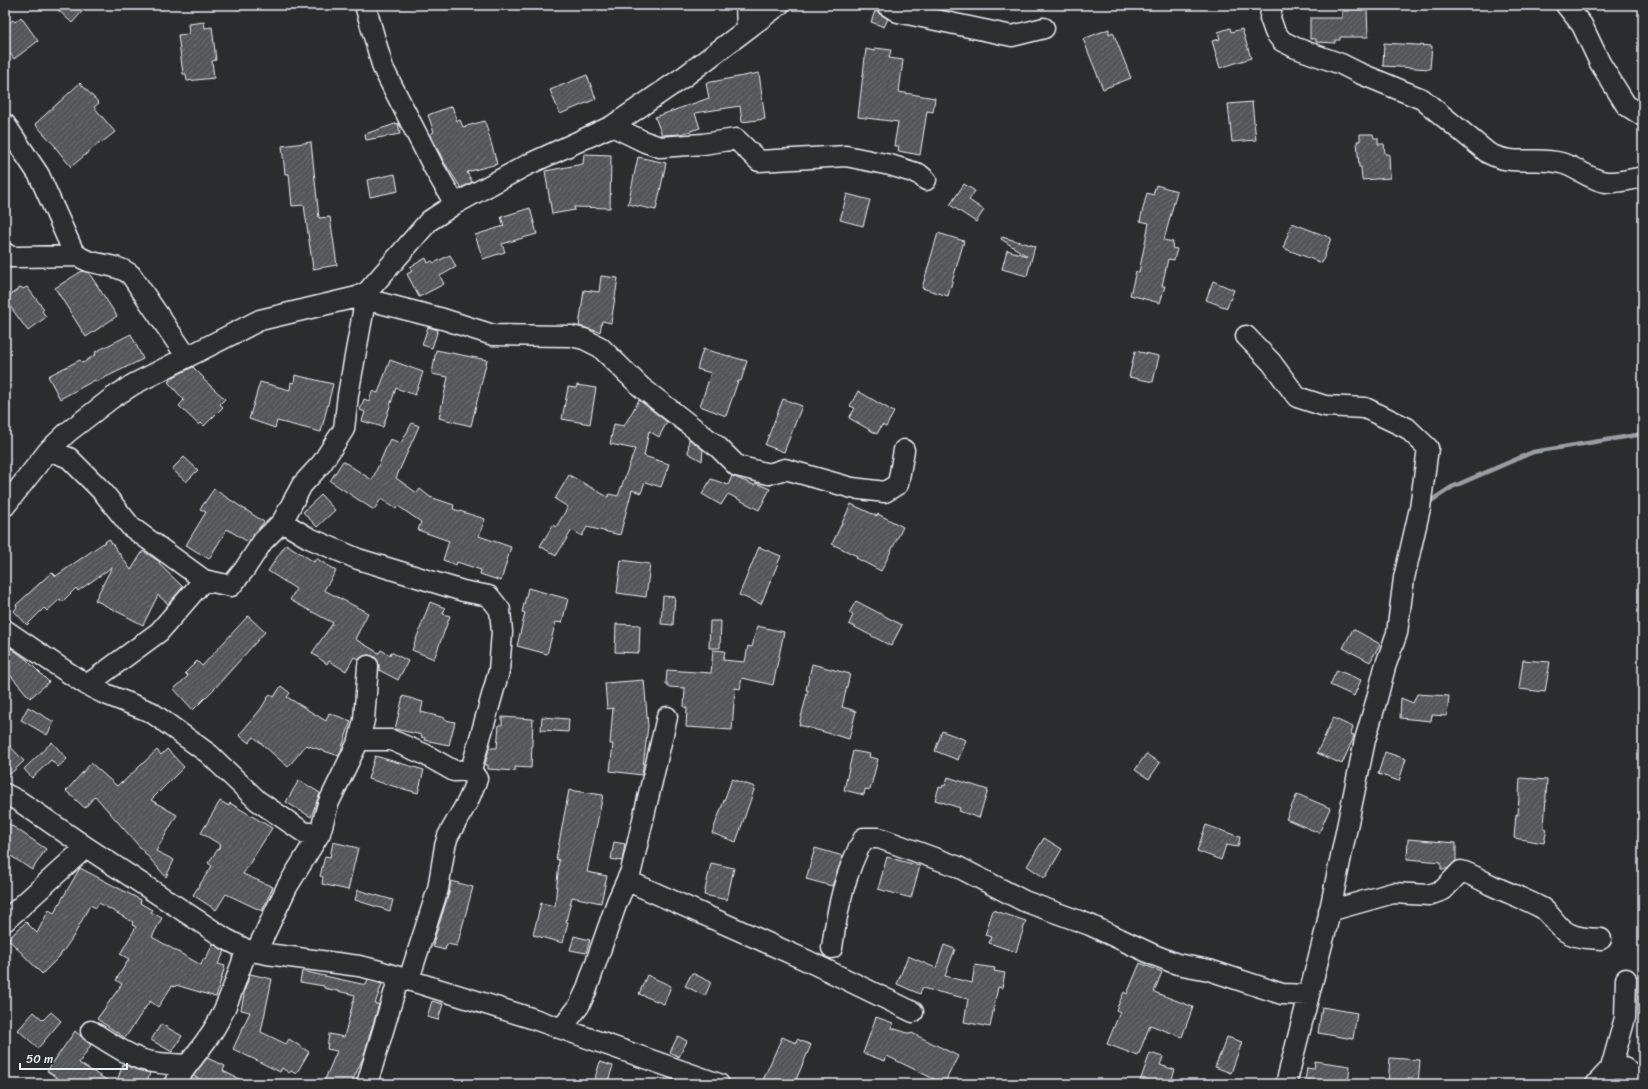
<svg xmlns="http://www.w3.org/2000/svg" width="1648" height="1089" font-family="Sriracha,sans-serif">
<defs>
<pattern id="building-hatch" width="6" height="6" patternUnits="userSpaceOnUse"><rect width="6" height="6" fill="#535759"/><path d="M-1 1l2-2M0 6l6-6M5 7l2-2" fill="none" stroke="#6c7072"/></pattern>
</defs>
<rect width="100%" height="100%" fill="#2a2d2e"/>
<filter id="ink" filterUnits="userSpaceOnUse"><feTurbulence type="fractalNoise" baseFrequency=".025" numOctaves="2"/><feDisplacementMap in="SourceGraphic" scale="8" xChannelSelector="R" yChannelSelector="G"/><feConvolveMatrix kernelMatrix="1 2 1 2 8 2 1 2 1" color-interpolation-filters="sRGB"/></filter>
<g filter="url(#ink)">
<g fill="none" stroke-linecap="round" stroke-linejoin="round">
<!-- stream -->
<path stroke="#989fa3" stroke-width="4.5" d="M1426,504L1452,487L1533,452L1643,434"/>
</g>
<!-- building -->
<path fill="url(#building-hatch)" stroke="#e8f1f8" d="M53,5H88L72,23Z
M1349,9H1367L1368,37H1340V40H1335V43L1316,42V39H1310V18H1342V11H1349Z
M875,11L888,19L884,27L871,22Z
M21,17L38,41L14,59L5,47V26L13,20L15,22Z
M204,22L205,28L212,27L216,60L212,61L214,78L187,81L186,74H183L178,35L189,34L188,24Z
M1230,28L1231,32L1242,29L1251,58L1220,68L1212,41L1220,39L1218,32Z
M1109,29V34L1113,32L1131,78L1103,89L1083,39Z
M1384,43L1432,46L1430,69L1383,66Z
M875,48L891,50L889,58L903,60L899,92L935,98L933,112L927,111L920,155L898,151L899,146H894L898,122L858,117L866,49L875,51Z
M759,73L765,119L742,122L740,106L695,113L700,128L681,134L662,135L655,117L709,98L706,83Z
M587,75L596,99L560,114L550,90Z
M80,83L99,103L94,107L115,132L101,143L100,142L71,167L55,147H56L35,124Z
M1252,102L1256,140L1232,142L1228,104Z
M452,106L457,121L460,120L463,127L485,121L497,164L467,172L472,182L461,188L444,162L430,134L434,132L428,115Z
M398,123L400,134L366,140L365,134Z
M1360,134H1373L1374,138H1378V144H1384L1385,154H1389L1390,178L1362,180L1361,167H1359L1357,141H1360Z
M311,142L319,218L330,217L337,265L313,269L304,205L292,206L289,174H285L282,146Z
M584,154L611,155L610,208L574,207L575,210L552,214L545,171L583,164Z
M638,157L666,163L656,210L628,204Z
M395,174L398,191L370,197L367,180Z
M964,184L975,191L969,200L984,210L976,222L950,205Z
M1156,185L1177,191L1164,240L1173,242L1172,248L1177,249L1174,260L1168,259L1162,286H1165L1160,303L1130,295L1136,271L1139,272L1149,223L1140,221L1147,193L1153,195Z
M847,194L870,200L863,226L840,220Z
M530,208L537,234L502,244L505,252L483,259L475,235L504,226L501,217Z
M1292,223L1331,238L1322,263L1283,248Z
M938,233L964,241L948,296L922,288Z
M1002,237L1035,246L1027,276L1002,269L1007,250L1027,256L1001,239Z
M450,255L456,267L440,276L444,284L419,297L407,274L412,271L410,267L426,258L428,263L432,261L434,263Z
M82,271L89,273L117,316L86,337L55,288Z
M601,276L618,278L611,323L602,321L600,332L579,326L584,290L599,292Z
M1213,281L1234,290L1227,308L1206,300Z
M21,287L23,289L27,287L44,309L42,311L46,317L28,331L7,302L8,301L6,298Z
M428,327L438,330L432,348L422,345Z
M131,334L143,359L96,382L95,380L60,399L48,376L80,360L83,363L96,354L95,352Z
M703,349L747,361L741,381H738L726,416L700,406L711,373L697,369Z
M436,350L487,360L471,426L439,418L448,377L432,374Z
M1135,351L1159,356L1153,382L1129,377Z
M390,360L423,372L415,395L396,388L383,427L362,421L365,412L360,410L364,399L369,401L372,391L378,393Z
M193,367L204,378L203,379L225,399L220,404L223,407L204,426L201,423L199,425L179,406L184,400L168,382L175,376Z
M295,375L333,384L321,432L277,421L275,428L249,419L260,382L290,390L291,382L294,383Z
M577,385L596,388L590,424L562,419L568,387L576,388Z
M858,391L894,412L886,427L882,425L877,434L849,418L855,408L850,406Z
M783,399L802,406L784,452L765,445Z
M639,400L667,422L659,437L649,431L644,456L669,464L661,487L645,482L641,493L632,490L620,535L587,527L582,536L572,530L556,556L540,546L553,525L556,527L568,507L555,499L569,475L608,497L609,494L618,496L635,449L610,444L614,424L624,426Z
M412,423L419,426L396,478L417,493L420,489L430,497L454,505L453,509L485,519L479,536L511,547L501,581L480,574L481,570L457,562L456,565L443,560L449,541L418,530L421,522L398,506L396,509L381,499L374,510L330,481L343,461L372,480L390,439L401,443Z
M689,439L703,450L702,461L688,453Z
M184,457L198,470L186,482L172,469Z
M732,476L754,485L756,483L770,489L759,510L728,494L721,505L702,494L711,479L728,485Z
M214,489L264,522L248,542L227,529L209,559L186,545L206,512L200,509Z
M321,495L335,510L317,527L303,512Z
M851,504L877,516L878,514L903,527L881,571L856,558L857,556L832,544Z
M109,539L131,570L143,551L160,562L159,564L183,587L168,604L158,595L143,625L95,600L112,567L78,591L76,588L62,602L60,599L47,611L44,608L27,625L14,611L17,607L16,605L52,572L56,576Z
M286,544L314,562L316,558L336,571L324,590L368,613L355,639L379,653L381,650L390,655L391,652L408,661L398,680L379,670L378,661L375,657L369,655L363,656L359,659L354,657L346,671L329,661L327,664L312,653L333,623L290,600L296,589L268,571Z
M759,547L781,556L761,604L739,595Z
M621,560L650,564L646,597L617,593Z
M528,588L568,599L562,623L556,622L547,654L517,646L525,613L522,612Z
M663,596L675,597L673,625L661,624Z
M856,601L902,625L891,646L849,624L853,615L849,613Z
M430,602L445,608L443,614L450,616L434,659L412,650Z
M248,616L265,632L216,687L193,710L174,689L188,676L185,673L197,661L202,666Z
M710,621H721L720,648H709Z
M616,624L640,625L639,653L615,652Z
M757,626L784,632L773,685L742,678L740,689L735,688L732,730L686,727L687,708L684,707L685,688L668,687V684H666L667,670L711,673L713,650L725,651L723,660L745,662L748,646L752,647Z
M1353,629L1380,644L1370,662L1343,648Z
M5,644L26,659L49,682L30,698L5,669Z
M1523,660L1550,662L1545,692L1519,689Z
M812,664L850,674L842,707L856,711L849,739L799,725L808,690H806Z
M1337,670L1361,680L1354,696L1330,685Z
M644,680L648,726L642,775L610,771L613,744H610L613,708L607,709L605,683Z
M281,686L290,693L287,697L326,721L329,713L351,721L339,756L306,745L288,767L254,737L249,743L239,735L260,710L270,694L274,697Z
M1417,694L1449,696L1447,716L1432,715L1431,721L1400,718L1401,698L1413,703Z
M403,696L423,702L421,712L445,718V720L455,722L449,745L424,740L425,738L421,737L422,735L395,729Z
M28,707L54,722L47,735L21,720Z
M502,717L533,719L531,768L515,767V771L488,769V765H485L489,748H497L499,725H502Z
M542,717L569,719L568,732L541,730Z
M1333,718L1353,727L1351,734L1354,735L1353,739L1342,764L1317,753Z
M942,731L966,740L958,760L935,751Z
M5,741L24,761L5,779Z
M52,742L67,759L58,767L51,760L32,778L24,769Z
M167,749L184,767L151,800L177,815L156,851L174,860L166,877L95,796L85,808L66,791L91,763L117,786L121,782L122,783L157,750L161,755Z
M853,751L870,754L869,757L878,759L870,790L865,789L864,795L844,790Z
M1385,752L1406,759L1399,781L1378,774Z
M1146,754L1160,763L1149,779L1135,770Z
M375,756L424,770L418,793L368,779Z
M948,777L988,790L979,818L959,811L960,808L935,800L939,787L942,788L943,785L945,786Z
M1520,778L1547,780L1544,828L1547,829L1544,843L1514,838L1516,814L1518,815Z
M732,779L755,787L736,842L712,833Z
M299,780L320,793L311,817L286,802Z
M569,790L603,795L587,872L607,876L601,903L572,897L566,921L568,922L563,943L533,935L541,903L555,906L559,860L556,859Z
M1297,794L1330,808L1319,833L1286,819Z
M220,801L229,806L230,803L272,828L243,874L273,887L262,911L226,894L216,910L193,895L212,866L208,863L221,845L201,833Z
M5,821L46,849L32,870L5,852Z
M1206,825L1240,837L1238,847L1226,845L1221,860L1197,851Z
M1044,838L1062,849L1045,878L1027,866Z
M1408,839L1456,843V861L1447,869H1441V862L1407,859Z
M333,842L358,848L348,890L322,884L323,877L320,876L325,856L330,857Z
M614,842L625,844L622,861L611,859Z
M815,848L843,856L832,886L806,879Z
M887,857L920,866L911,898L878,889Z
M711,863L734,868L727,900L704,895Z
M80,868L141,900L140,903L152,910L151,912L162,918L152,937L201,965L203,959L205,960L213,944L225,951L218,964L225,966L216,997L176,985L175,987L172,986L158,1007L150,1001L125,1038L97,1019L122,984L116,980L129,959L120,954L136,927L132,925L133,922L99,903L96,908L90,905L73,937L59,957L42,974L8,939L26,922L37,933L49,910L54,913Z
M451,881L473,887L457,946L447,944L445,950L433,947L434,940L449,893Z
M358,890L393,900L390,911L355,900Z
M993,910L1026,921L1016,952L989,943L991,937L985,935Z
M574,936L590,940L586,953L570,950Z
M944,945L955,949L945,976L972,983L975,965L995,968L994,971L1005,973L1002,988L998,987L990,1027L964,1022L968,999L922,988L920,994L897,984L908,956L936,968Z
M1140,963L1162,972L1154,992L1193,1007L1182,1037L1150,1025L1138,1056L1107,1044L1120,1012L1116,1010L1124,992L1127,994Z
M302,971L366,985L368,980L382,984L375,1004H379L363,1058L351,1084H323L337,1051L327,1049L329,1034L344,1037L355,995L324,988V986L300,982Z
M692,973L711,982L705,996L685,986Z
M250,974L272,979L261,1032L286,1044L289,1039L309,1052L296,1074L291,1071L289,1073L282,1068L280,1072L233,1049L250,1012L241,1010L245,989Z
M647,975L671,986L664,1004L639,994Z
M432,1001L443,1004L438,1020L427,1017Z
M1322,1007L1357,1013L1353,1039L1318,1033Z
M34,1012L43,1020L51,1012L61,1021L38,1048L18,1030Z
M876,1017L893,1023L892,1028L911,1034L912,1033L958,1056L944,1084L887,1056L885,1061L863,1053Z
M161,1024L182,1036L172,1052L151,1040Z
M75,1031L91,1045L79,1063L113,1084H66L47,1071Z
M678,1036L687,1041L679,1057L670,1052Z
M782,1037L796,1043L797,1039L811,1045L794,1084H773L763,1080Z
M1227,1037L1242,1042L1231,1073L1215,1067Z
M1150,1053L1163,1057L1160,1065L1175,1070L1170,1084H1139Z
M207,1058L225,1066L223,1071L249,1084H210L193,1076Z
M1390,1058L1420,1060L1418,1084H1388Z
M1315,1061L1350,1066L1348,1084H1312V1082L1305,1081L1307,1068L1314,1069Z
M600,1062L613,1066L607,1084H593Z
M123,1064L137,1070L150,1073L146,1084H116Z"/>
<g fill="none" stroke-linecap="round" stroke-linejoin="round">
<!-- minor casing -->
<g stroke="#e8f1f8" stroke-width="23">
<path id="minor" d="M365,5L383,68L434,168L455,204
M746,5L747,28
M887,5L898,12L1012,36L1044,28
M1272,5L1270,18L1275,32L1282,41L1296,48L1341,64L1359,73L1422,99L1488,153C1514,167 1535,156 1561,163C1577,167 1590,180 1606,182C1619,183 1631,179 1643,177
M1566,5L1582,25L1600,63L1626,105L1643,116
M5,124L39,175L73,251C87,268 115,261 131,275L187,357
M612,126L645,142L660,147L703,144L736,139L759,161L846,156L890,165L919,174L926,180
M5,253L11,257H18L77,256
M357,297L443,319L493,335L571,336L584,339L600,347L641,387L718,447L737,466L769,474L785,469L852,488L885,492L898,484L904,450
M1246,336L1271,362L1297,397L1325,406L1365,408L1407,428L1428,448L1420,508L1404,578L1397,633L1385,667L1376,702L1365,740L1326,929L1286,1084
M49,450L69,458L103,492L131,527L204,580L231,586L244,570L263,541L282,522L309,538L358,559L463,591L489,596L500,610L502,632L499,671L471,770L477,779L468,801L448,836L445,846L438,889L409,979
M5,506L49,450L68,432L112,398L134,384L260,320L357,297L368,291L429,221L455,204L527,165L612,126L685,76L779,5
M282,522L302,485L322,463L344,429L348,395L364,307L357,297
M5,630L55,664L87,685L103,693L151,712L209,754L258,801L305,833H320
M87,685L159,632L204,580
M359,740L364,720L368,666
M5,794L19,801L86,847L226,939L247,950L267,954L359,966L376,970L531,1018L719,1084
M628,881L808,961L913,1012
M1329,911L1393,893L1429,895L1443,890L1461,871C1472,874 1481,880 1491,885C1508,893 1525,899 1542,908C1548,912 1552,918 1557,924C1569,938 1583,938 1601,939
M5,921L86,847
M832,948C837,909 845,872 864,838H879L956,866L1024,901L1090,925L1154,955L1177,964L1209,970L1282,994L1309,995
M256,952L287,887L320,833L328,804L359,740H391L424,754L454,771L471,770
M562,1028L579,1006L586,991L617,902L631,871L667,717
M91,1031C107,1041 122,1052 140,1059C154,1064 171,1064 186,1065
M1611,1068H1624L1643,1081
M174,1084C186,1066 200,1050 212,1032C228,1008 236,977 247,950
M367,1084L399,977
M1596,1084L1611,1068L1625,1018L1626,979"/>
</g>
<!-- minor -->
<use href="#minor" stroke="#2a2d2e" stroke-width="20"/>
</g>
</g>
<!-- margin -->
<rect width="1648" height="1089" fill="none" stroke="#2a2d2e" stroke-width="20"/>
<rect x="10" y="10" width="1628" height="1069" fill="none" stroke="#e8f1f8" stroke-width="1.5" filter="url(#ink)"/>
<!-- scale -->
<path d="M20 1063v6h107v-6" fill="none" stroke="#e8f1f8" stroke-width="2"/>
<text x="26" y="1063" font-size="12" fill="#e8f1f8" stroke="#2a2d2e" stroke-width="3" paint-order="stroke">50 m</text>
</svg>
